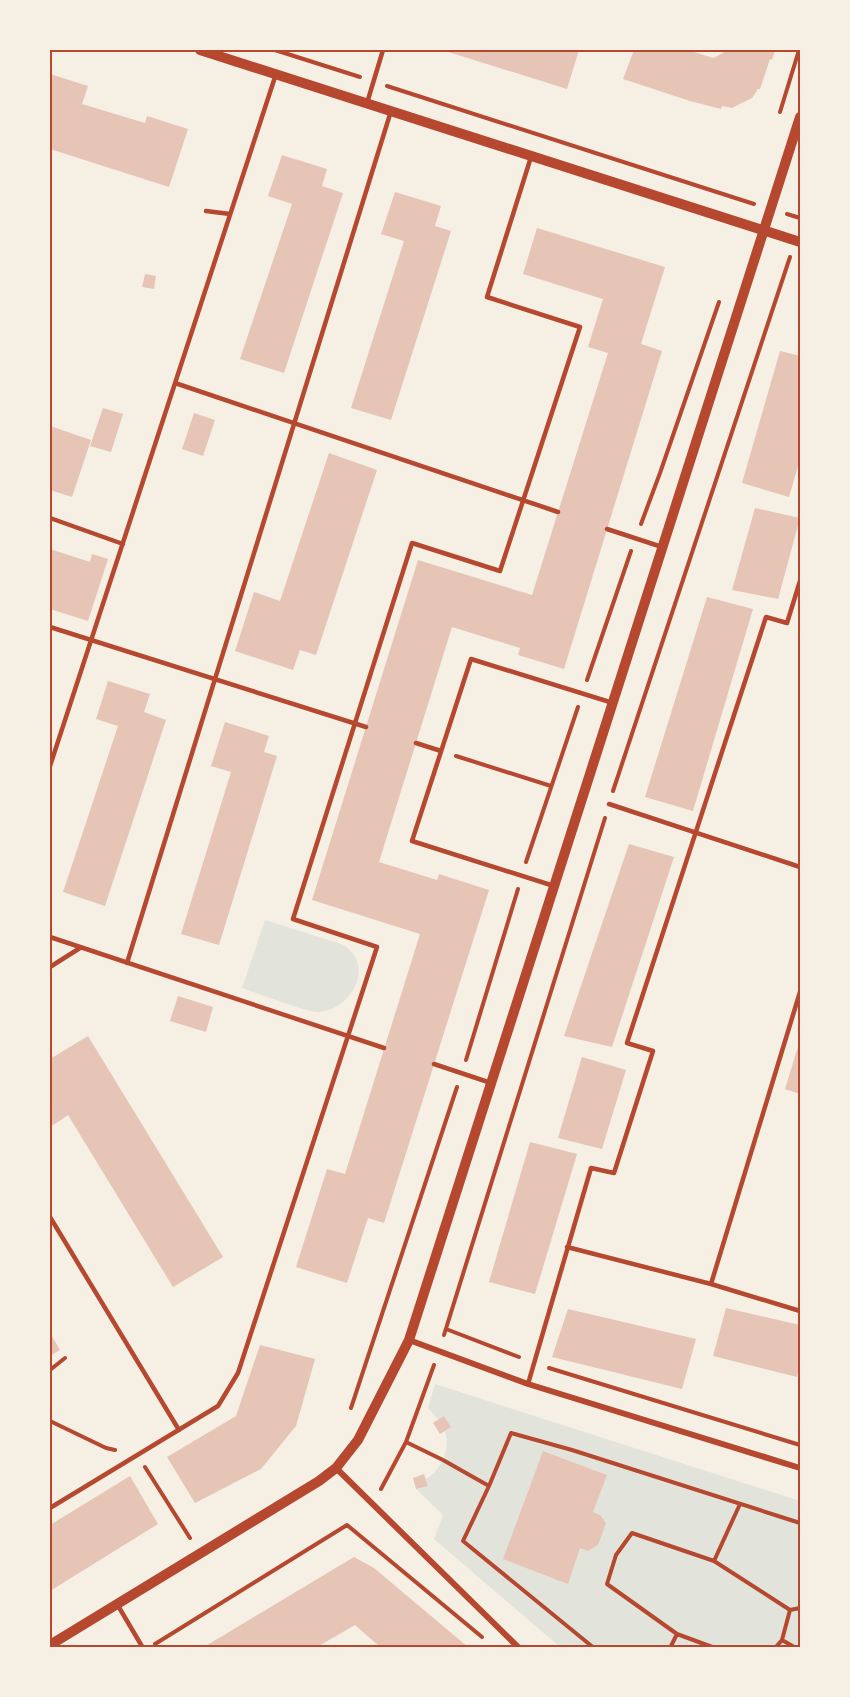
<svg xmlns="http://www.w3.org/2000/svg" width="850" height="1697" font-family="Helvetica,sans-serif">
<rect width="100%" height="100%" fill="#f6efe4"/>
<!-- green -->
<path fill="#e2e4dc" d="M265,920C283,926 301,931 319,937C327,940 338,942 345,946C376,968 349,1011 318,1012C306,1012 257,993 242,988Z
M435,1384L800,1501V1647H560L434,1539L443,1515L416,1489L428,1486L426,1479C441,1470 451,1449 445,1432C443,1423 434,1415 428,1408Z"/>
<!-- building -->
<path fill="#e6c5b7" d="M442,50H579L567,89Z
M634,50H688L713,58L723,53L725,50H775L772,60L770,59L760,89H758L752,98L732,108L722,106L721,109L690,101L623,79Z
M50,74L88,86L82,104L145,123L147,116L188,129L169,187L50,149Z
M282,155L327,169L322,186L343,193L284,373L240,359L292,204L268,196Z
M395,192L441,206L435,226L451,231L391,420L351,408L404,241L381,234Z
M537,228L665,267L641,344L662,351L564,669L518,655L520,648L452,627L379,862L437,880L439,874L489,890L384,1223L368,1218L347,1283L296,1267L327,1169L345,1174L420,934L312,900L418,560L532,595L608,353L588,347L603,299L523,274Z
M145,274L156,276L154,289L142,287Z
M780,351L800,356V459L789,497L742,483Z
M103,408L123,414L111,452L90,446Z
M194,413L215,420L203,456L182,449Z
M50,426L91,440L72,497L50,490Z
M329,453L377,470L316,655L300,650L293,670L235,651L254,592L280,601Z
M755,508L800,518L778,599L732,590Z
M50,549L90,562L92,554L108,559L88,621L50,609Z
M707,597L753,609L693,811L645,797Z
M108,681L150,694L144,712L166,720L105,906L63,892L118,726L96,719Z
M225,722L269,736L264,752L277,756L219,945L181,934L231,772L211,766Z
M629,844L674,857L612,1047L564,1036Z
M178,996L213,1007L206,1032L170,1021Z
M88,1036L223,1257L173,1287L68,1115L50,1127V1059Z
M800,1040V1094L785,1089Z
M582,1057L626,1070L602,1149L558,1138Z
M530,1142L577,1154L535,1294L489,1282Z
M726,1308L800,1325V1364L797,1377L713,1356Z
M568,1309L696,1339L682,1389L552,1357Z
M50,1333L60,1350L50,1356Z
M260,1345L315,1359L296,1426L261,1469L195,1503L167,1457L236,1416Z
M444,1416L451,1427L440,1434L433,1423Z
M543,1451L607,1475L593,1512L600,1515L606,1523L598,1545L588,1551L580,1548L568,1584L503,1559Z
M424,1474L428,1486L416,1489L413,1478Z
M130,1476L158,1524L50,1591V1525Z
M354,1557L374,1568L468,1647H380L355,1625L317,1647H204Z"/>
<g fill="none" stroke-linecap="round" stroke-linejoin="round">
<!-- path -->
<path stroke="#b5482f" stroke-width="4" d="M275,50L360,77
M387,86L754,204
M780,112L799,50
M787,214L800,218
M641,524L660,473L719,302
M587,680L631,551
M456,756L551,786
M613,791L790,257
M526,862L578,707
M466,1060L518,889
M446,1329L519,1357
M444,1335L605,818
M434,1365L406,1442L443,1460L489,1486
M549,1368L800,1445
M50,1370L65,1358
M351,1408L457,1087
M50,1421L106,1448L115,1450
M145,1467L190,1538
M381,1489L406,1442
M714,1561L740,1504
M790,1610L800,1608
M782,1640L796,1648
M155,1644L347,1525L482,1637
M594,1648L463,1541L489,1486L511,1433L572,1450L800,1523
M670,1648L677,1634
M715,1648L677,1634L607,1584L616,1555L632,1533L714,1561L790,1610L782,1640L775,1648"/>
<!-- service -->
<path stroke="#b5482f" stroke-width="4.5" d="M367,103L383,50
M206,211L230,214
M175,383L558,512
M50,518L123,544
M607,529L662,547
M50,627L366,727
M416,743L441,751
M50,766L276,74
M609,804L800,867
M554,886L412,841L471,659L613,703
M50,937L384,1048
M127,963L391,111
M50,967L80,948
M434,1064L491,1083
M50,1217L179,1430
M567,1247L711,1284L800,992
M711,1284L800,1311
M528,1384L591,1168L614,1173L653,1051L627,1043L766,617L787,623L800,581
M50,1508L218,1406L238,1373L377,947L293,919L412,543L500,571L580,327L487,297L531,157
M117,1604L143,1648"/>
<!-- minor -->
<path stroke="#b5482f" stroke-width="6" d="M409,1340L528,1384L800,1468
M336,1468L519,1648"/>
<!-- tertiary -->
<path stroke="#b5482f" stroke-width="10" d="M200,50L800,242
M50,1645L319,1481L336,1468L358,1440L409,1340L800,117"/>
</g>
<!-- border -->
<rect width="850" height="1697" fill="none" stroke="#f6efe4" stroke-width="102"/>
<rect x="51" y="51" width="748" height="1595" fill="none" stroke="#b5482f" stroke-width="2"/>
</svg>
